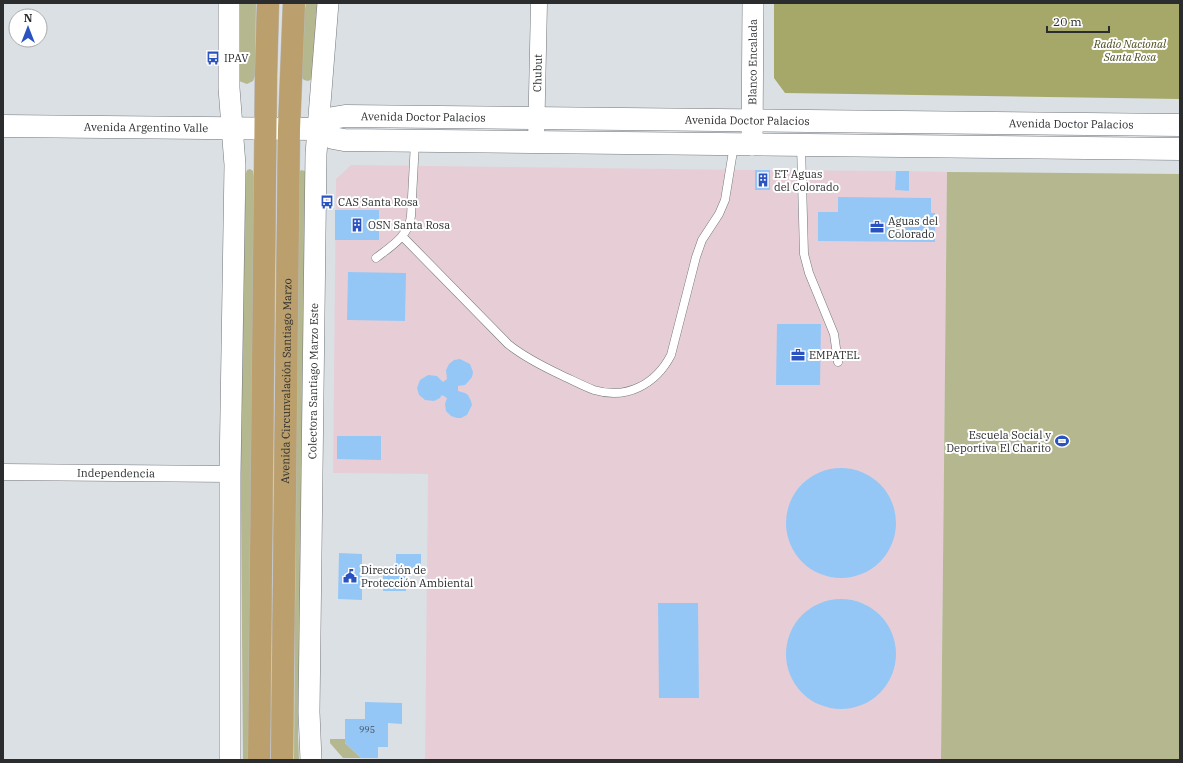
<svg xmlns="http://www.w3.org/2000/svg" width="1183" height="763" font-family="'IBM Plex Serif',serif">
<rect width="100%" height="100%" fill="#dbe0e5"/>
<!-- industrial -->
<path fill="#e7ced6" d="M351,165L755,170V190H770V170L896,171L895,190L909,191V171L947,172L941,760L425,759L428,474L333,473L336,179Z"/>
<!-- green -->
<path fill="#b5b78e" d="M238,3H256L255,76L253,81L247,84L239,81Z
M306,3H318L315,35L314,75L312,79L308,81L304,80L301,77L303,21Z
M250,169L253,171L254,178L249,760H243L240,376L246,173L247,170Z
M301,170L305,171L307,174L298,736L299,760H294L298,174Z
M947,172L1180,174V760H941Z
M330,739H345V743L361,758H343L330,743Z"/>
<!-- forest -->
<path fill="#a6a869" d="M774,3H1180V99L785,93L774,78Z"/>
<!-- building -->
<path fill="#95c7f6" d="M755,170H770V190H755Z
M896,171H909V191L895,190Z
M838,197L931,198V213H935V242L818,241V212H838Z
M335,210H379V240H335Z
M348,272L406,273L405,321L347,320Z
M777,324H821L820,385H776Z
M460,359L470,364L473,372L472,377L468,382L465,385L458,386V391L465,393L468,395L471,401L472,405L467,415L461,418H457L451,416L446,411L445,404L447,398L442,395L440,398L434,401L425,400L419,395L417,388L420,380L428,375L437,376L443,382L447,379L446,370L449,364L454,360Z
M337,436H381V460L337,459Z
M786 523a55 55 0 1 1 110 0a55 55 0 1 1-110 0Z
M339,553L362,554V600L338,599Z
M396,554H421V568H406V591H383V568H396Z
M786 654a55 55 0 1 1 110 0a55 55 0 1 1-110 0Z
M658,603H698L699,698H659Z
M365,702L402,703V724L388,723V747H378V758H361L345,743V719H365Z"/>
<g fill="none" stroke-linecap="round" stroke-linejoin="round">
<!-- service casing -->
<g stroke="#73777c" stroke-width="9">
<path id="service" d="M801,145L804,254L809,273L834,334L838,362
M402,236L508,344C524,357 542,366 561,375C572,380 583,386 594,390C627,400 656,384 671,355L696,257L702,240L719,214L725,200L734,145
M376,258C390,247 409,236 411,216L415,142"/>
</g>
<!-- minor casing -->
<g stroke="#73777c" stroke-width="17">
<g id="minor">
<path id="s1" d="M536,142L539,3"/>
<path id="s2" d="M3,472L230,474"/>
</g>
</g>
<!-- tertiary casing -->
<g stroke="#73777c" stroke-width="22">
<g id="tertiary">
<path d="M229,3V88L235,165L230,474V760"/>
<path id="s3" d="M752,145L753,3"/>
<path id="s4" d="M311,760L309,712L316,154L328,3"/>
</g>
</g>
<!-- secondary casing -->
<g stroke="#73777c" stroke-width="23">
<g id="secondary">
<path id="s5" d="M3,126L318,129L333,138L344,140L1180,149"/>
<path id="s6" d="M318,129L333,118L345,116L1180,125"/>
</g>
</g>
<!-- trunk casing -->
<g stroke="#bbbbbc" stroke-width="23">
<g id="trunk">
<path d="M259,760L266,76L268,3"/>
<path id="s7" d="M282,760L289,129L294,3"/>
</g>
</g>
<!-- service -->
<use href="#service" stroke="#fff" stroke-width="8"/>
<!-- minor -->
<use href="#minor" stroke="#fff" stroke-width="16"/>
<!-- tertiary -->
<use href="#tertiary" stroke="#fff" stroke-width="21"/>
<!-- secondary -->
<use href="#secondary" stroke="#fff" stroke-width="22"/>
<!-- trunk -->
<use href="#trunk" stroke="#bb9f6c" stroke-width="22"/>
</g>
<!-- icons -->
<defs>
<g id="bus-bare" transform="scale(1.08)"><path d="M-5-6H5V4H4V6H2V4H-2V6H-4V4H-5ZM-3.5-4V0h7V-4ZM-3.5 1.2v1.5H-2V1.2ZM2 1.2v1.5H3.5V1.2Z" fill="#2a52c1" stroke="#fff" stroke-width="2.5" paint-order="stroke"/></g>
<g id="building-bare" transform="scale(1.08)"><path d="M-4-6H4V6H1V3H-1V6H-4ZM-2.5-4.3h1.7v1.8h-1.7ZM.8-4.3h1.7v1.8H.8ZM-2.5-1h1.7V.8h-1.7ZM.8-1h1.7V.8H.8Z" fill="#2a52c1" stroke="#fff" stroke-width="2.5" paint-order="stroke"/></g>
<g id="office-bare" transform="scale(1.08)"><path d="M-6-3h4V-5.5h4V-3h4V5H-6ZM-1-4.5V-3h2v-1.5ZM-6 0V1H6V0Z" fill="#2a52c1" stroke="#fff" stroke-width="2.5" paint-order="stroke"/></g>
<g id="stadium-bare" transform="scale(1.08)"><path d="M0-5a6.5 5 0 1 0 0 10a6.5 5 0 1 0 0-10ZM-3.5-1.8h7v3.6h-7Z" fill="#2a52c1" stroke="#fff" stroke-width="2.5" paint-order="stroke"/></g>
<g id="civic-bare" transform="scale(1.08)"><path d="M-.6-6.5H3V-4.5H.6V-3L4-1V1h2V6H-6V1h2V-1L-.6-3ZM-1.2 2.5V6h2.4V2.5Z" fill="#2a52c1" stroke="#fff" stroke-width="2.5" paint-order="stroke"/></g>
</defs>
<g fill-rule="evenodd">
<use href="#bus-bare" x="213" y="58"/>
<use href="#building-bare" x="763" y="180"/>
<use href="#bus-bare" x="327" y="202"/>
<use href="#building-bare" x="357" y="225"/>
<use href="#office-bare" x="877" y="227"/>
<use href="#office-bare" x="798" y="355"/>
<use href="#stadium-bare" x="1062" y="441"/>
<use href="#civic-bare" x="350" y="576"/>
</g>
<g text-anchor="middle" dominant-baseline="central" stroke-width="4" stroke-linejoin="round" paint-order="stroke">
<!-- number labels -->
<g font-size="9" fill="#455360">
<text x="367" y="729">995</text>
</g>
<!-- park labels -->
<g font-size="11" font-style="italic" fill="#4b4c1c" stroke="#fff">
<text x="1130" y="44">Radio Nacional<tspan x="1130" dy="13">Santa Rosa</tspan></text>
</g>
<!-- poi labels -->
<g font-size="11" fill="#2a2c2e" stroke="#fff" text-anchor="start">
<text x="224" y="58">IPAV</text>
<text x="774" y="174">ET Aguas<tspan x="774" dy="13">del Colorado</tspan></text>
<text x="338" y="202">CAS Santa Rosa</text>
<text x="888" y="221">Aguas del<tspan x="888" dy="13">Colorado</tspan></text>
<text x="368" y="225">OSN Santa Rosa</text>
<text x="809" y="355">EMPATEL</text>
<text x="1051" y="435" text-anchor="end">Escuela Social y<tspan x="1051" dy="13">Deportiva El Charito</tspan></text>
<text x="361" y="570">Dirección de<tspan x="361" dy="13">Protección Ambiental</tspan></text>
</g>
<!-- street labels -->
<g font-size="11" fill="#2a2c2e" stroke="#fff">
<text stroke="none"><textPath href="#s3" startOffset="83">Blanco Encalada</textPath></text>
<text stroke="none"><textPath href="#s1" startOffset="69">Chubut</textPath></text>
<text stroke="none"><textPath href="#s6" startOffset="109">Avenida Doctor Palacios</textPath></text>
<text stroke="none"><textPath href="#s6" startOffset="433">Avenida Doctor Palacios</textPath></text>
<text stroke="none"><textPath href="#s6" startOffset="757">Avenida Doctor Palacios</textPath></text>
<text stroke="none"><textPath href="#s5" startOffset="143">Avenida Argentino Valle</textPath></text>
<text stroke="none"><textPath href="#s7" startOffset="379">Avenida Circunvalación Santiago Marzo</textPath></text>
<text stroke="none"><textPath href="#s4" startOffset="379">Colectora Santiago Marzo Este</textPath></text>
<text stroke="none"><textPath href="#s2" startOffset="113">Independencia</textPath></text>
</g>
</g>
<!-- border -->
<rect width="1183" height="763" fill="none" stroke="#2a2c2e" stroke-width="8"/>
<!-- north arrow -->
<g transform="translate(28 28)"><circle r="19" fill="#ffffff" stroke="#aaabab"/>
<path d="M0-3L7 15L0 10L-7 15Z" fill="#2a52c1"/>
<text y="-6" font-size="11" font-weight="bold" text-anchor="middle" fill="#2a2c2e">N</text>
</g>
<!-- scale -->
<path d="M1047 26v6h62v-6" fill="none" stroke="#2a2c2e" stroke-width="2"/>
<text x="1053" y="26" font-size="12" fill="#2a2c2e" stroke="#ffffff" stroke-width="3" paint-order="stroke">20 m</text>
</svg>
